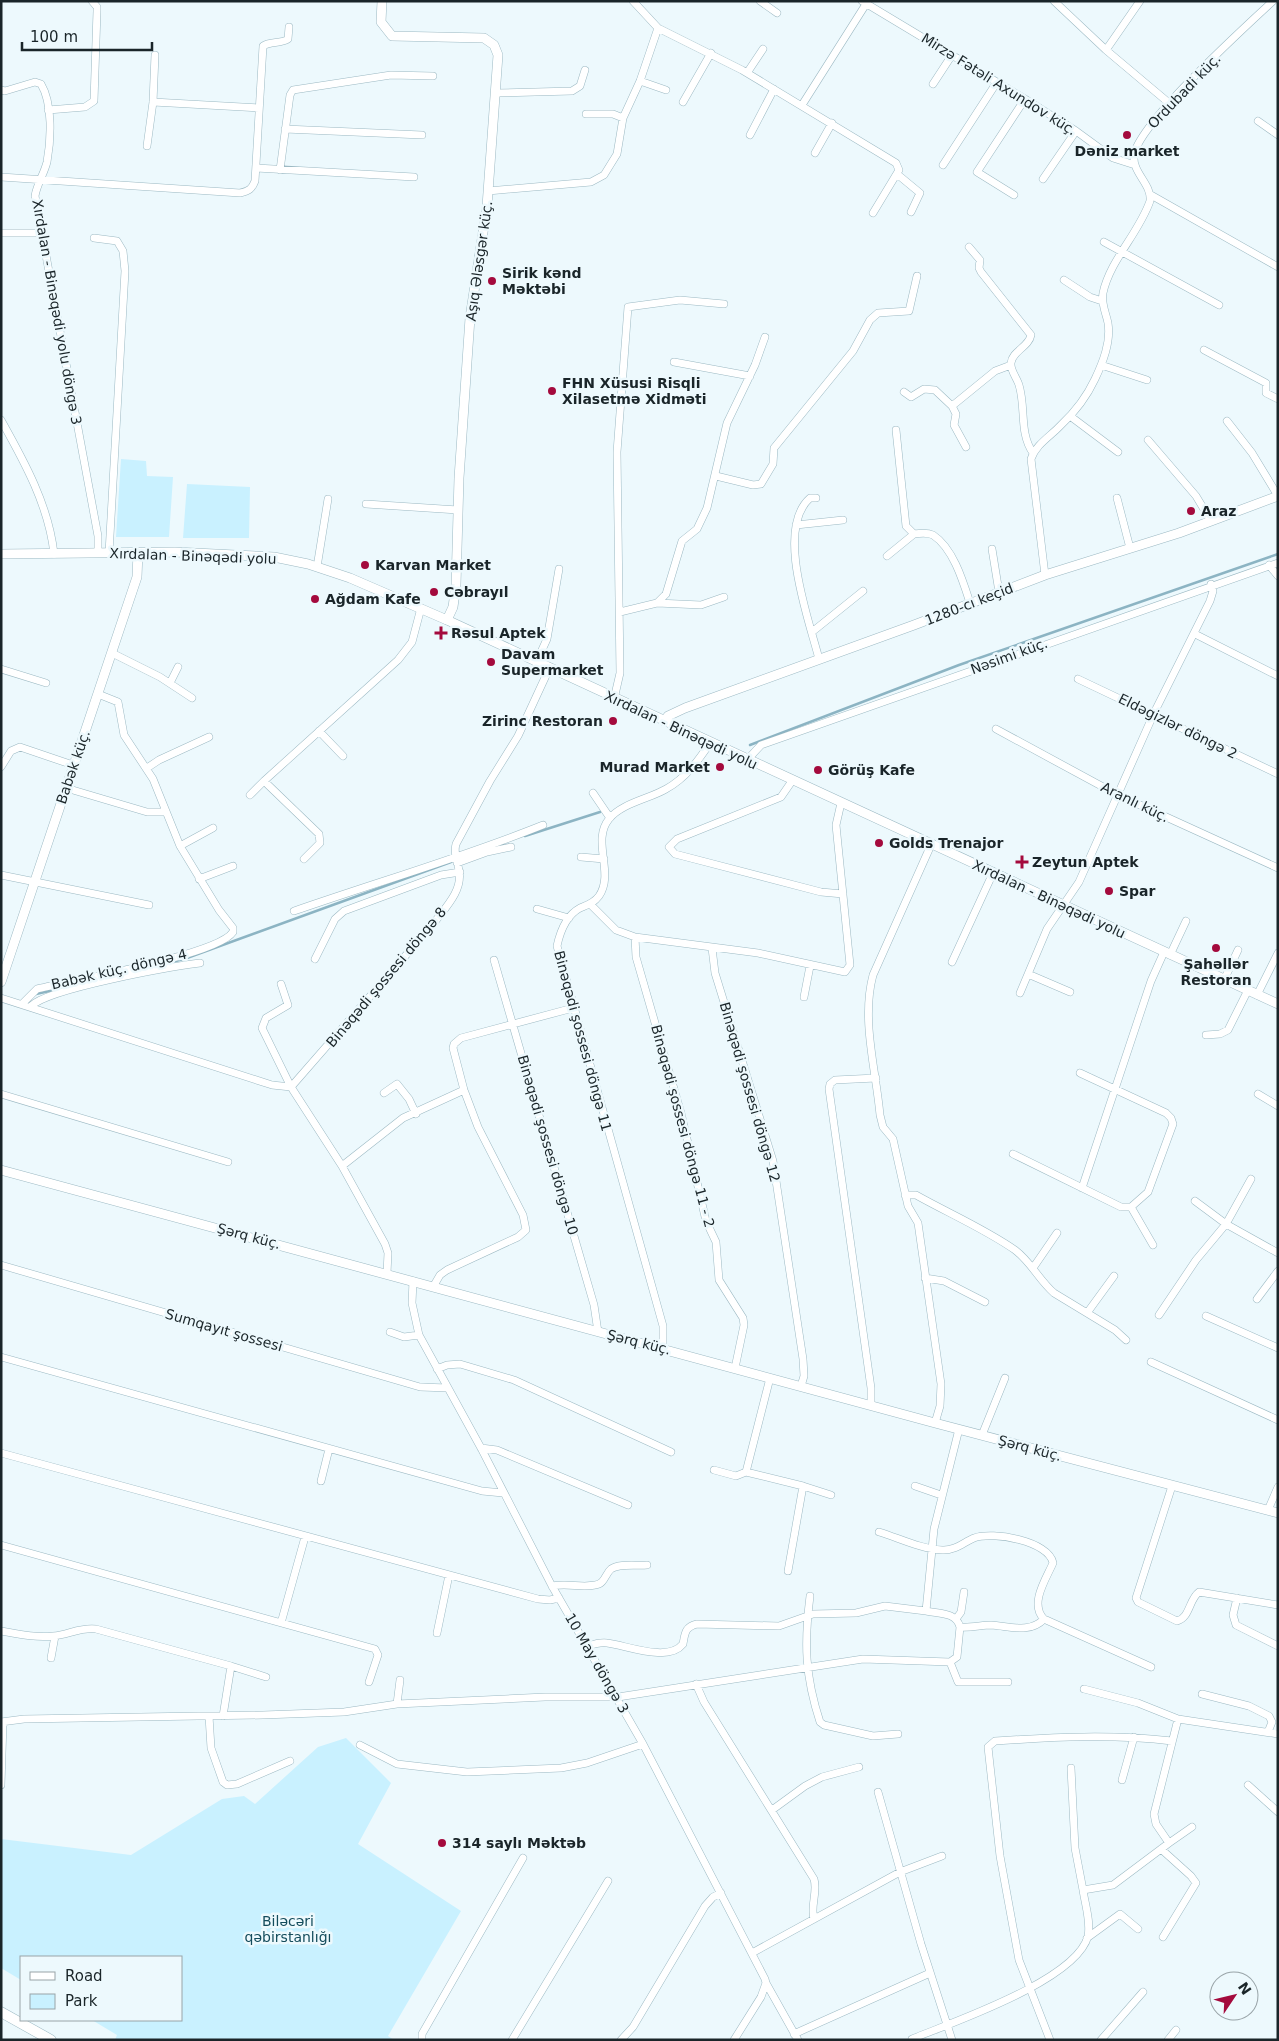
<svg xmlns="http://www.w3.org/2000/svg" width="1279" height="2041" font-family="'DejaVu Sans',sans-serif">
<rect width="100%" height="100%" fill="#edf9fd"/>
<!-- green -->
<path fill="#c9f1ff" d="M121,459L146,461L147,476L173,477L169,537H116Z
M187,484L250,487L249,538H183Z
M346,1738L391,1783L358,1844L461,1911L388,2036L394,2040H115L117,2035L92,2020H181V1957H21V1980L1,1968V1839L131,1855L222,1799L244,1796L255,1804L318,1747Z"/>
<g fill="none" stroke-linecap="round" stroke-linejoin="round">
<!-- stream -->
<path stroke="#8cb4c3" stroke-width="2.5" d="M750,745L959,665L1278,554
M525,836L600,812
M146,969L187,958L451,862
M36,994L72,986"/>
<!-- minor casing -->
<g stroke="#9cb9c3" stroke-width="8">
<path id="minor" d="M633,1L658,28L742,70L896,163L899,170L873,213
M760,1L777,13
M862,1L1025,99L1076,131L1113,158L1135,165
M1054,1L1106,50L1169,103
M1106,50L1140,1
M747,73L763,49
M640,81L666,90
M933,84L952,55
M1,90L5,91L35,82L41,84C53,104 51,140 47,162C44,174 37,184 35,196L98,536V553
M496,93L572,91L580,86L585,70
M153,102L259,108
M683,102L711,53
M802,105L866,4
M48,110L85,107L94,101L97,11V7L92,1
M586,114H613L623,118
M1258,121L1278,135
M285,129L422,135
M750,135L774,89
M147,146L153,102L155,55
M815,153L832,123
M943,165L997,82
M256,168L414,177
M280,170L290,95L293,90L391,75L433,76
M897,174L920,193L911,212
M1,177L240,193C249,191 252,189 255,181L263,46C270,41 281,44 288,39L289,27
M1043,179L1076,131
M488,191L591,182L604,175L617,154L623,118L640,81L658,28
M1014,195L977,172L1025,99
M1151,195L1278,267
M1,233H40
M94,238L117,241L123,251L125,271L109,553
M1104,242L1219,305
M969,247L980,260L979,268L981,272L1031,335C1029,347 1012,351 1011,363C1010,370 1017,378 1019,385C1026,408 1019,433 1033,453
M1064,280L1090,297L1102,301
M1204,350L1266,383V393L1278,399
M674,362L750,376
M1101,365L1147,380
M904,392L911,397L924,389L935,390L952,406L956,414L954,425L966,447
M952,406L995,371L1011,365
M1070,416L1118,452
M1,420C24,461 49,506 54,554
M1227,421L1252,453L1278,496
M896,430L906,526L914,534C920,533 927,532 933,535C953,548 963,581 970,603
M1148,440L1196,496L1211,521
M716,476L753,485L761,484L773,464L774,448L853,351L870,320L878,313L909,311L917,276
M816,498H810C775,529 809,620 819,659
M1117,498L1130,548
M366,504L458,510
M796,525L843,520
M992,549L999,592
M887,556L914,534
M1269,565L1278,576
M317,567L328,499
M1045,575L1031,459C1036,444 1051,436 1061,425C1075,412 1087,396 1095,379C1103,362 1111,342 1108,323C1106,313 1101,304 1103,293C1110,260 1139,233 1150,201C1152,184 1132,173 1134,155C1139,123 1245,27 1273,1
M657,603L701,605L724,597
M620,612L657,603L666,594L682,541L697,529L707,508L727,423L755,365L765,337
M812,632L863,591
M1195,634L1278,676
M112,653L160,677L192,698
M536,663L547,639L559,569
M1,669L46,683
M1078,679L1278,774
M170,683L178,667
M614,699L620,673L617,452L628,307L680,300L724,304
M996,729L1118,795L1278,868
M319,731L343,756
M747,760L761,745L1278,563
M1,767L11,751L20,747L73,765
M147,768L159,760L209,737
M792,781L781,797L677,839L669,847L675,854L821,892L843,894
M66,788L147,812H165
M593,793L610,818
M250,795L264,781
M931,845L873,975C861,1020 876,1070 880,1115L883,1127L893,1139L908,1206L918,1223L941,1384L940,1406L935,1423
M180,846L213,828
M581,857L604,859
M304,859L320,843L319,834L264,781L398,660L412,642L421,608
M457,863L487,852L511,847
M1,875L149,905
M199,879L233,866
M590,904L616,930L635,937L758,953L845,972L850,965L836,825L841,803
M537,909L569,918
M294,911C377,882 461,858 543,825
M635,937L636,957L681,1113L706,1221L716,1242L719,1280L743,1318L744,1325L735,1368
M712,948L715,973L773,1161L803,1359L804,1376L801,1386
M1170,955L1186,921
M315,959L335,919L344,911L441,875L460,872
M494,960L594,1305L598,1332
M952,962L993,873
M1028,974L1070,992
M1224,980L1238,950
M1020,993L1047,929L1079,882L1154,713L1210,601L1213,591L1211,584
M1257,995L1278,953
M804,997L810,966
M1,998L272,1085L291,1087L262,1028L266,1018L288,1005L281,984
M23,1003L37,989C70,981 218,955 233,932V928L219,910L180,846L153,779L124,735L118,702L98,694
M31,1006C50,988 169,967 200,963
M1206,1035L1220,1034L1228,1030L1248,990
M384,1093L397,1084L409,1099L416,1114
M1,1094L228,1162
M1258,1094L1278,1106
M1013,1154L1121,1207H1131L1148,1192L1173,1124L1171,1118L1166,1113L1080,1073
M342,1166L403,1118L464,1090
M1082,1188L1151,981L1164,952
M905,1195H916C948,1213 985,1229 1015,1250C1031,1262 1039,1280 1054,1293L1115,1330L1126,1340
M1195,1201L1226,1224L1278,1253
M1131,1207L1153,1245
M1,1265L420,1387L448,1388
M1033,1268L1057,1233
M387,1273L388,1253L385,1244L342,1166L291,1087L434,923C444,909 463,891 459,871C458,861 453,855 456,844L490,781L518,736L549,669
M925,1278L944,1281L985,1302
M413,1281L412,1303L419,1335L481,1448L552,1586L643,1744L765,1979L766,1983L761,1997L734,2040
M433,1287L440,1275L447,1270L518,1237L526,1230L523,1215L478,1127L464,1090L453,1048L454,1044L461,1038L573,1008
M1257,1299L1278,1271
M1087,1313L1114,1276
M1159,1315L1196,1260L1226,1224L1251,1179
M1206,1316L1278,1348
M390,1332L404,1337L419,1335
M663,1348V1326L557,946C560,932 567,915 580,908C587,905 594,903 599,896C615,873 591,841 609,819C622,803 649,799 666,789C686,778 698,761 710,743
M1,1357L482,1491L503,1493
M1151,1362L1278,1420
M437,1369L447,1365L460,1364L514,1380L671,1452
M770,1378L746,1472L803,1486L788,1571
M871,1405V1388L829,1089L830,1084L835,1080L876,1078
M982,1435L1005,1378
M481,1448L497,1450L628,1505
M1,1453L538,1599L550,1600L559,1598
M714,1470L736,1476L746,1472
M321,1481L329,1449
M803,1486L831,1495
M915,1486L941,1495
M1172,1486L1136,1598L1138,1602L1177,1621C1190,1618 1189,1599 1199,1592L1278,1605
M1268,1510L1278,1487
M879,1532C899,1538 921,1549 942,1550C955,1551 964,1542 974,1538C993,1531 1049,1541 1053,1563C1046,1579 1029,1604 1044,1619L1151,1667
M1,1545L375,1649L378,1655L369,1682
M552,1586C568,1583 582,1588 595,1585C605,1584 605,1574 611,1569C619,1563 637,1566 647,1565
M810,1596C804,1644 805,1676 820,1722L824,1725L873,1736L898,1734
M1237,1598L1233,1615L1236,1625L1278,1646
M926,1611C940,1614 956,1612 960,1627
M956,1619L961,1612L964,1592
M281,1623L305,1537
M1,1631C18,1634 35,1638 53,1636C68,1635 80,1627 96,1629L231,1666L223,1716
M437,1633L449,1575
M588,1646C594,1644 600,1642 607,1643C626,1645 668,1663 683,1644C685,1633 685,1627 697,1624L779,1626L813,1614L856,1613L885,1606L926,1611L934,1529L959,1429
M51,1658L55,1636
M950,1662L958,1682H1008
M231,1666L266,1677
M696,1684L704,1702L814,1879C818,1892 810,1906 814,1919
M1084,1689L1138,1703L1178,1719
M1202,1694L1249,1706L1269,1716L1272,1722L1268,1732
M397,1704L400,1680
M209,1716L211,1748L223,1782L227,1785L237,1784L290,1761
M1,1722L24,1719L263,1715L344,1712L397,1704L545,1697H618L863,1659L950,1662L957,1657L960,1627C971,1628 982,1625 991,1625C1009,1626 1030,1634 1044,1619
M360,1745L397,1764L467,1772L561,1768L587,1763L643,1744
M1071,1768L1075,1848L1083,1890
M1122,1780L1134,1737
M1,1785L3,1722
M1248,1785L1278,1812
M878,1792L921,1944L952,2040
M772,1810L805,1786L822,1777L859,1767
M1169,1843L1192,1827
M1161,1849L1191,1876L1196,1883L1163,1937
M1087,1938L1120,1914L1138,1929
M752,1953L900,1872L942,1856
M766,1983L798,2040
M794,2034L930,1973
M912,2039C953,2022 1077,1980 1088,1936C1091,1922 1085,1904 1083,1890L1113,1885L1169,1843L1156,1824L1154,1814L1178,1719L1278,1734
M422,2040V2034L523,1858
M512,2040L608,1881
M621,2040L633,2027L705,1906L713,1897L721,1893
M1050,2040L1019,1960L1000,1856L988,1747L995,1741C1055,1737 1113,1734 1172,1741
M1101,2040L1143,1992
M1168,2040L1176,2030"/>
</g>
<!-- tertiary casing -->
<g stroke="#9cb9c3" stroke-width="10">
<path id="tertiary" d="M382,1L381,22L392,36L484,38L494,45L498,55L487,206L470,318L459,478L456,585L453,607L447,620
M664,721L668,716L685,708L914,625L1045,575L1179,533L1278,496
M1,1170L935,1423L1278,1513"/>
</g>
<!-- secondary casing -->
<g stroke="#9cb9c3" stroke-width="10">
<path id="secondary" d="M1,554L175,552L274,557L308,564L350,578L447,620L1278,1004
M1,982L137,577L138,552"/>
</g>
<!-- primary casing -->
<g stroke="#9cb9c3" stroke-width="11">
<path id="primary" d="M1,2012L51,2040"/>
</g>
<!-- minor -->
<use href="#minor" stroke="#fff" stroke-width="7"/>
<!-- tertiary -->
<use href="#tertiary" stroke="#fff" stroke-width="9"/>
<!-- secondary -->
<use href="#secondary" stroke="#fff" stroke-width="9"/>
<!-- primary -->
<use href="#primary" stroke="#fff" stroke-width="10"/>
</g>
<!-- markers -->
<g fill="#a40a3d" stroke="#edf9fd" stroke-width="2">
<circle cx="1127" cy="135" r="5"/>
<circle cx="492" cy="281" r="5"/>
<circle cx="552" cy="391" r="5"/>
<circle cx="1191" cy="511" r="5"/>
<circle cx="365" cy="565" r="5"/>
<circle cx="434" cy="592" r="5"/>
<circle cx="315" cy="599" r="5"/>
<path d="M438.5 625.5h5v5h5v5h-5v5h-5v-5h-5v-5h5z"/>
<circle cx="491" cy="662" r="5"/>
<circle cx="613" cy="721" r="5"/>
<circle cx="720" cy="767" r="5"/>
<circle cx="818" cy="770" r="5"/>
<circle cx="879" cy="843" r="5"/>
<path d="M1019.5 854.5h5v5h5v5h-5v5h-5v-5h-5v-5h5z"/>
<circle cx="1109" cy="891" r="5"/>
<circle cx="1216" cy="948" r="5"/>
<circle cx="442" cy="1843" r="5"/>
</g>
<g text-anchor="middle" dominant-baseline="central" stroke-width="5" stroke-linejoin="round" paint-order="stroke">
<!-- street labels -->
<g font-size="14" fill="#1a2529" stroke="#edf9fd">
<text transform="translate(999 84) rotate(32)">Mirzə Fətəli Axundov küç.</text>
<text transform="translate(1184 91) rotate(-46)">Ordubadi küç.</text>
<text transform="translate(479 261) rotate(-82)">Aşıq Ələsgər küç.</text>
<text transform="translate(57 312) rotate(80)">Xırdalan - Binəqədi yolu döngə 3</text>
<text transform="translate(193 556) rotate(2)">Xırdalan - Binəqədi yolu</text>
<text transform="translate(969 604) rotate(-21)">1280-cı keçid</text>
<text transform="translate(1009 656) rotate(-20)">Nəsimi küç.</text>
<text transform="translate(1178 726) rotate(26)">Eldəgizlər döngə 2</text>
<text transform="translate(681 730) rotate(25)">Xırdalan - Binəqədi yolu</text>
<text transform="translate(73 767) rotate(-71)">Babək küç.</text>
<text transform="translate(1135 802) rotate(26)">Aranlı küç.</text>
<text transform="translate(1049 899) rotate(25)">Xırdalan - Binəqədi yolu</text>
<text transform="translate(119 969) rotate(-13)">Babək küç. döngə 4</text>
<text transform="translate(386 977) rotate(-50)">Binəqədi şossesi döngə 8</text>
<text transform="translate(583 1041) rotate(75)">Binəqədi şossesi döngə 11</text>
<text transform="translate(750 1092) rotate(74)">Binəqədi şossesi döngə 12</text>
<text transform="translate(683 1126) rotate(75)">Binəqədi şossesi döngə 11 - 2</text>
<text transform="translate(548 1145) rotate(74)">Binəqədi şossesi döngə 10</text>
<text transform="translate(249 1236) rotate(15)">Şərq küç.</text>
<text transform="translate(224 1330) rotate(16)">Sumqayıt şossesi</text>
<text transform="translate(639 1342) rotate(14)">Şərq küç.</text>
<text transform="translate(1030 1448) rotate(15)">Şərq küç.</text>
<text transform="translate(597 1663) rotate(60)">10 May döngə 3</text>
</g>
<!-- poi labels -->
<g font-size="14" font-weight="bold" fill="#1a2529" stroke="#edf9fd" text-anchor="start">
<text x="1127" y="151" text-anchor="middle">Dəniz market</text>
<text x="502" y="273">Sirik kənd<tspan x="502" dy="16">Məktəbi</tspan></text>
<text x="562" y="383">FHN Xüsusi Risqli<tspan x="562" dy="16">Xilasetmə Xidməti</tspan></text>
<text x="1201" y="511">Araz</text>
<text x="375" y="565">Karvan Market</text>
<text x="444" y="592">Cəbrayıl</text>
<text x="325" y="599">Ağdam Kafe</text>
<text x="451" y="633">Rəsul Aptek</text>
<text x="501" y="654">Davam<tspan x="501" dy="16">Supermarket</tspan></text>
<text x="603" y="721" text-anchor="end">Zirinc Restoran</text>
<text x="710" y="767" text-anchor="end">Murad Market</text>
<text x="828" y="770">Görüş Kafe</text>
<text x="889" y="843">Golds Trenajor</text>
<text x="1032" y="862">Zeytun Aptek</text>
<text x="1119" y="891">Spar</text>
<text x="1216" y="964" text-anchor="middle">Şahəllər<tspan x="1216" dy="16">Restoran</tspan></text>
<text x="452" y="1843">314 saylı Məktəb</text>
</g>
<!-- park labels -->
<g font-size="14" fill="#144c5c" stroke="#edf9fd">
<text x="288" y="1921">Biləcəri<tspan x="288" dy="16">qəbirstanlığı</tspan></text>
</g>
</g>
<!-- border -->
<rect width="1279" height="2041" fill="none" stroke="#1a2529" stroke-width="5"/>
<!-- legend -->
<rect x="20" y="1956" width="162" height="65" fill="#edf9fd" stroke="#99a4a8"/>
<rect x="30" y="1972" width="25" height="8" fill="#ffffff" stroke="#99a4a8"/>
<text x="65" y="1981" font-size="15" fill="#1a2529">Road</text>
<rect x="30" y="1994" width="25" height="15" fill="#c9f1ff" stroke="#99a4a8"/>
<text x="65" y="2006" font-size="15" fill="#1a2529">Park</text>
<!-- north arrow -->
<g transform="translate(1234 1996) rotate(55)"><circle r="24" fill="#edf9fd" stroke="#99a4a8"/>
<path d="M0-4L9 19L0 12L-9 19Z" fill="#a40a3d"/>
<text y="-8" font-size="14" font-weight="bold" text-anchor="middle" fill="#1a2529">N</text>
</g>
<!-- scale -->
<path d="M22 42v8h130v-8" fill="none" stroke="#1a2529" stroke-width="2.5"/>
<text x="30" y="42" font-size="15" fill="#1a2529" stroke="#edf9fd" stroke-width="4" paint-order="stroke">100 m</text>
</svg>
